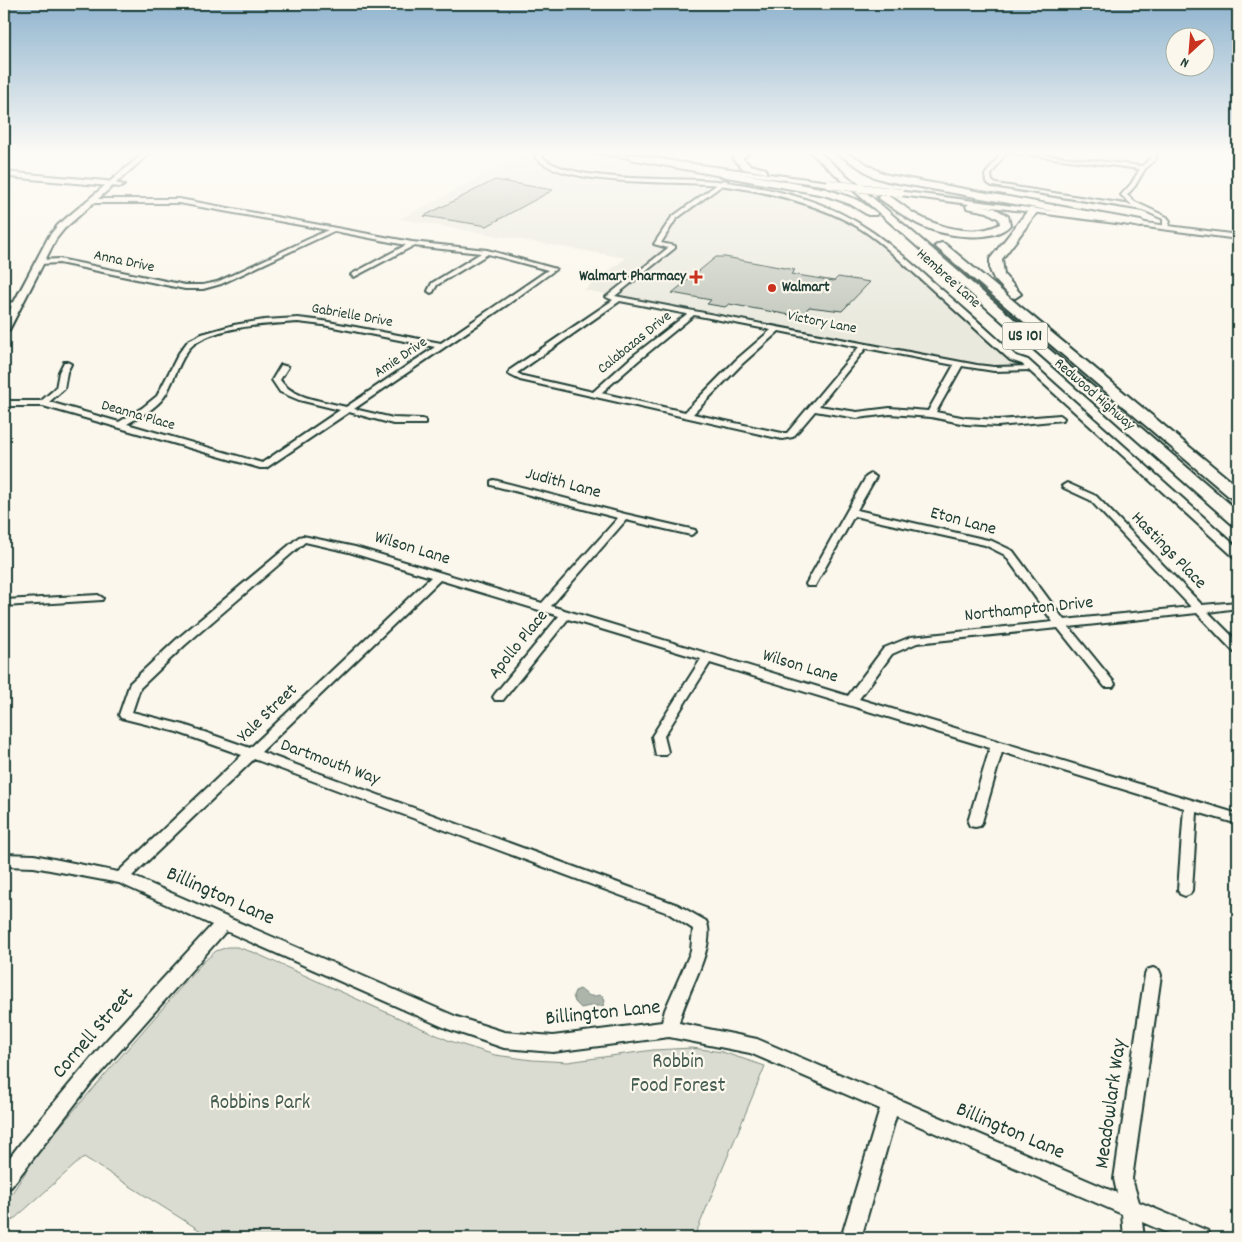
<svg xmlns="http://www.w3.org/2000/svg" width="1242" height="1242" font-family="Dekko,sans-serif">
<rect width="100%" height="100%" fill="#fbf7ec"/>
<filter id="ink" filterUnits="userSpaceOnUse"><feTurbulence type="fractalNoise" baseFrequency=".02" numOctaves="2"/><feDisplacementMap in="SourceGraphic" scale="10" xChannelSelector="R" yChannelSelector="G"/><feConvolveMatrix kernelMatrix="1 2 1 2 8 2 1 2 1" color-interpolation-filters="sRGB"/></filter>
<g filter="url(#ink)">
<!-- built -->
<path fill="#eae9de" d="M559,152H582L695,173L692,177L649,176L583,169L562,165L554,160V155Z
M530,153L538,154L536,162L552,170L600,177L702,182L760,191L821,209L840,217L875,237L910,271L1018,363L1013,367L987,366L584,290L626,258L399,219Z"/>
<!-- green -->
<path fill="#dbdcd1" stroke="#7d8c82" d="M228,947H237L255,953L450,1041L495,1055L532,1060L568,1062L653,1050L692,1048L722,1052L765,1066L694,1238H212L84,1157L4,1228V1205L43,1146L202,963L216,951Z"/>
<!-- water -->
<path fill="#adb4aa" stroke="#74847b" d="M580,989C588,995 589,998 599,995L603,996L605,1001L603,1006H590L581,1008L575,1002L573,996L575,991Z"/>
<!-- building -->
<path fill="#c4c9be" stroke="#1f3d34" d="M495,180L553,190L487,226L424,216Z
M716,257H725L795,270L791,274L834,281L838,277L870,282L842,311L809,307L801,317L729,304L725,307L707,304L711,300L672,293Z"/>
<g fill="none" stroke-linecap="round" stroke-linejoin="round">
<!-- minor casing -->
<g stroke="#1f3d34" stroke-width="4">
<path id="minor" d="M1002,152H1006L991,175L992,181L996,184L1132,205L1121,195L1131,184L1140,169L1007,152H1018L1142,166L1151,158L1153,152H1157L1155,160L1145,169L1135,186L1127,195L1135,202L1167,217L1170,221L1168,227L1163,228V219L1143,210L992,186L986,182L985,175Z
M4,172L106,181L124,185L121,187L19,178L4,176Z
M723,180L728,181L676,219L661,243L675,246V248L615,296L977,365L994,367L1034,366V370H1031L994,371L962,366L936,412L966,418L998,420L1060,415L1064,418L1063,420L998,426L966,424L931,417L890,414L857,418L815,411L793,437L782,439L520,380L508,374L510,370L613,300L606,297L668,248L654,244L672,217ZM620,301L687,314L633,356L593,392L523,376L517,373ZM694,315L771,330L736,360L685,412L601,393L639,360ZM779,331L859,347L787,433H782L693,414L742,364ZM866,348L954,365L928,411L890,408L857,412L819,406Z
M179,199L412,242L487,250L556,269L511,302L354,409L393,418L422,419L425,420V424H393L349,412L266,468H260L43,406H4V401H41L56,388L59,372L64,362H67L71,364L67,372L64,389L49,402L119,422L142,408L157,396L179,353L188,341L202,334L234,325L264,320L298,318L323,321L441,343L548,270L488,254L437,285L433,292L431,293L428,291L432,283L481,253L413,246L354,277L351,275L352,274L406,245L334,231L221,284L203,289H185L59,263L40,264L37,262L40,260L59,259L185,285H203L217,282L328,230L179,203H90L87,201L90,199ZM298,322L323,325L435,347L346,407C325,401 293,399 280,380L288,367L281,365L272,380L280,392L299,400L340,410L262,463L127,424C139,417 155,409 164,397C174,383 180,355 194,344C218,326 269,324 298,322Z
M4,303L17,302L20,304L17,306L4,307Z
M871,474L876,477L857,510L992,541L1013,551L1064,620L1191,607L1090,500L1064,488L1062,486L1067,483L1096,496L1202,605L1238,602V608L1208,612L1238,642V653L1234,652L1197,613L1069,627L1113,681L1115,684L1113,687H1105L1058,628L917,643L892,654L859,699L1238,814V824L1197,812L1192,890L1190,894L1185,896L1180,894L1178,890L1184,808L1002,752L982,822L980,826L975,827L970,826L968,822L990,748L710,663L664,736L668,752L666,755H656L652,736L701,659L568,619L503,700H495L493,697L495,694L559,616L440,580L261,752L678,905L706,921C718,945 684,997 679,1023L757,1039L1117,1193L1114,1179L1145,975L1147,970L1153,968L1159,970L1161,975L1132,1179L1139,1202L1208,1231L1211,1238H1179L1142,1222L1144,1238H1124L1122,1214L896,1116L861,1238H841L880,1109L750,1053L669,1037L553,1052L504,1048L448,1029L226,931L89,1086L11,1187L4,1189V1165L23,1140L104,1043L212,925L119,883L34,867L4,866V854L34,855L118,872L242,755L177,732L121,718L119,715L130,683L177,639L299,537L303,536L355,547L542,603L618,518L491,485V481L494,480L625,514L695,530L696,532L691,535L626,520L551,606L848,696L884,648L911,637L1053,622L1005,555L985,545L854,516L816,584L815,586H807L806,584L866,477ZM305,542L349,552L431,577L250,748L184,725L132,712L140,688L185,645ZM254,759L668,913L693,929L691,951L665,1010L662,1022L553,1036L504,1032L457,1017L132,876Z
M98,595L103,598L102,600L4,606V600Z"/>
</g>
<!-- tertiary casing -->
<g stroke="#1f3d34" stroke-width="4">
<path id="tertiary" d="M540,152H546L542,157C572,184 674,177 716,181C746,184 776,190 805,199C861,217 891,245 934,283C962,307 989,331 1016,356L1028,360L1238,548V558L1234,557L1022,364L1010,360C978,331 946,302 914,273C894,255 874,235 849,222C809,201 764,191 719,185C676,180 564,188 535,157Z"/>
</g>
<!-- secondary casing -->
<g stroke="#1f3d34" stroke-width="4">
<path id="secondary" d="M145,152H151L64,229L56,239L9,330L4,333V321L49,236L58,225Z
M588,152H602L829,182L833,184L829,186Z
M897,191L1238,235V239L900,195L896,193Z"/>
</g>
<!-- motorway casing -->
<g stroke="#1f3d34" stroke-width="4">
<path id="motorway" d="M740,152H751L742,158L750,165L766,169V173L744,169L733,159L735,153Z
M810,152H819L1238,511V525L1232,524Z
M835,152C853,150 870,170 888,175L1141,221L1146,224L1141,227L887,181L874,177Z
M633,154L826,189L858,200L877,213L876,215H868L850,204L824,195L630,159V155Z
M883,194C894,197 904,207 913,213C937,227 973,238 1000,224L999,219L987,212L967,208L966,206L971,203L994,208L1008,216L1010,225C993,244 943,236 922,226C907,219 893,208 880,199L878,197Z
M1033,208L1038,211L1002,259L1004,275L1021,294L1015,298L1011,297L994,279L990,270V259L1029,209Z
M941,243L945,244L1238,487V500L1232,499L937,248L935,246Z"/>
</g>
<!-- minor -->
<use href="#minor" fill="#fbf7ec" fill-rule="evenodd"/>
<!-- tertiary -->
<use href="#tertiary" fill="#fbf7ec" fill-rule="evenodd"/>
<!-- secondary -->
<use href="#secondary" fill="#fbf7ec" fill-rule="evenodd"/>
<!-- motorway -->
<use href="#motorway" fill="#fbf7ec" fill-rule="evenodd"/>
<!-- secondary-bridge casing -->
<g stroke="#1f3d34" stroke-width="9" stroke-linecap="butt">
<path id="secondary-bridge" d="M829,184L900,193"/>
</g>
<!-- secondary-bridge -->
<use href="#secondary-bridge" stroke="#fbf7ec" stroke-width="8"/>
</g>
</g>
<!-- sky -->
<linearGradient id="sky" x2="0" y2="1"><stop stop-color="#90b4cf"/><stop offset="0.47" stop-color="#fdfbf6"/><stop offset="1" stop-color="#fdfbf6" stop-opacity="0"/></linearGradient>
<rect width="1242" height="325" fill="url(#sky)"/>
<!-- markers -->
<g fill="#c8321e" stroke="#fbf7ec" stroke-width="2">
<path d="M693.5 269.5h5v5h5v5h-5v5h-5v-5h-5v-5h5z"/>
<circle cx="772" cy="288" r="5"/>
</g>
<g text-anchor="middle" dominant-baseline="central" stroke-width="4.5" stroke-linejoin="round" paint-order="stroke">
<!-- far-street labels -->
<g font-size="15" fill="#1f3d34" stroke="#fbf7ec">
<text transform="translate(124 262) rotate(12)">Anna Drive</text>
<text transform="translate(948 279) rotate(42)">Hembree Lane</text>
<text transform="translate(352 316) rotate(10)">Gabrielle Drive</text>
<text transform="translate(822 323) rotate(11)">Victory Lane</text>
<text transform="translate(635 343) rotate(-39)">Calabazas Drive</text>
<text transform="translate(401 358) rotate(-34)">Amie Drive</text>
<text transform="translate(1094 395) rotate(41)">Redwood Highway</text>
<text transform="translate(138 416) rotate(16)">Deanna Place</text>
</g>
<!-- far-poi labels -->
<g font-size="15" font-weight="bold" fill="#1f3d34" stroke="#fbf7ec" text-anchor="end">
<text x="686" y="277">Walmart Pharmacy</text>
<text x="782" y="288" text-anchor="start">Walmart</text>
</g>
<!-- shield labels -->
<rect fill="#fbf7ec" stroke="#61756b" stroke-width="1" x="1002.5" y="322.5" width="45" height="27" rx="4"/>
<g font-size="16" font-weight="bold" fill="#1f3d34">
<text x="1025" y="336">US 101</text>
</g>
<!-- street labels -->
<g font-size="18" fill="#1f3d34" stroke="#fbf7ec">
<text transform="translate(563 484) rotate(15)">Judith Lane</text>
<text transform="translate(963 522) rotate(15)">Eton Lane</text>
<text transform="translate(412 549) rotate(17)">Wilson Lane</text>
<text transform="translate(1168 551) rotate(46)">Hastings Place</text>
<text transform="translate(1029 610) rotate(-6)">Northampton Drive</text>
<text transform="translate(519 645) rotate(-51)">Apollo Place</text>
<text transform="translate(800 667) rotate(17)">Wilson Lane</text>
<text transform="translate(268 714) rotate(-44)">Yale Street</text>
<text transform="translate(330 763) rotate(20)">Dartmouth Way</text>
</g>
<!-- near-street labels -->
<g font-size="21" fill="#1f3d34" stroke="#fbf7ec">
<text transform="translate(220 897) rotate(24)">Billington Lane</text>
<text transform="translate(603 1014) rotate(-6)">Billington Lane</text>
<text transform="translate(94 1034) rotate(-49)">Cornell Street</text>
<text transform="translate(1112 1104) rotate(-82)">Meadowlark Way</text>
<text transform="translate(1010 1132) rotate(23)">Billington Lane</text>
</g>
<!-- near-park labels -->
<g font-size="21" fill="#455d53" stroke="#fbf7ec">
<text x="678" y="1063">Robbin<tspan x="678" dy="24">Food Forest</tspan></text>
<text x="260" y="1104">Robbins Park</text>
</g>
</g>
<!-- margin -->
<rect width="1242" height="1242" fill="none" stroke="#fbf7ec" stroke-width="20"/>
<rect x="10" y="10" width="1222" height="1222" fill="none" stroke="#1f3d34" stroke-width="2" filter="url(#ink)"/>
<!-- north arrow -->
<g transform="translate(1190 52) rotate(206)"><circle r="24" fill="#fbf7ec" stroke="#a3ada2"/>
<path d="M0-4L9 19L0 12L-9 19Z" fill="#c8321e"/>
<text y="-8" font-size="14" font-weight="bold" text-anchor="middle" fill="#1f3d34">N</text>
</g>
</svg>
